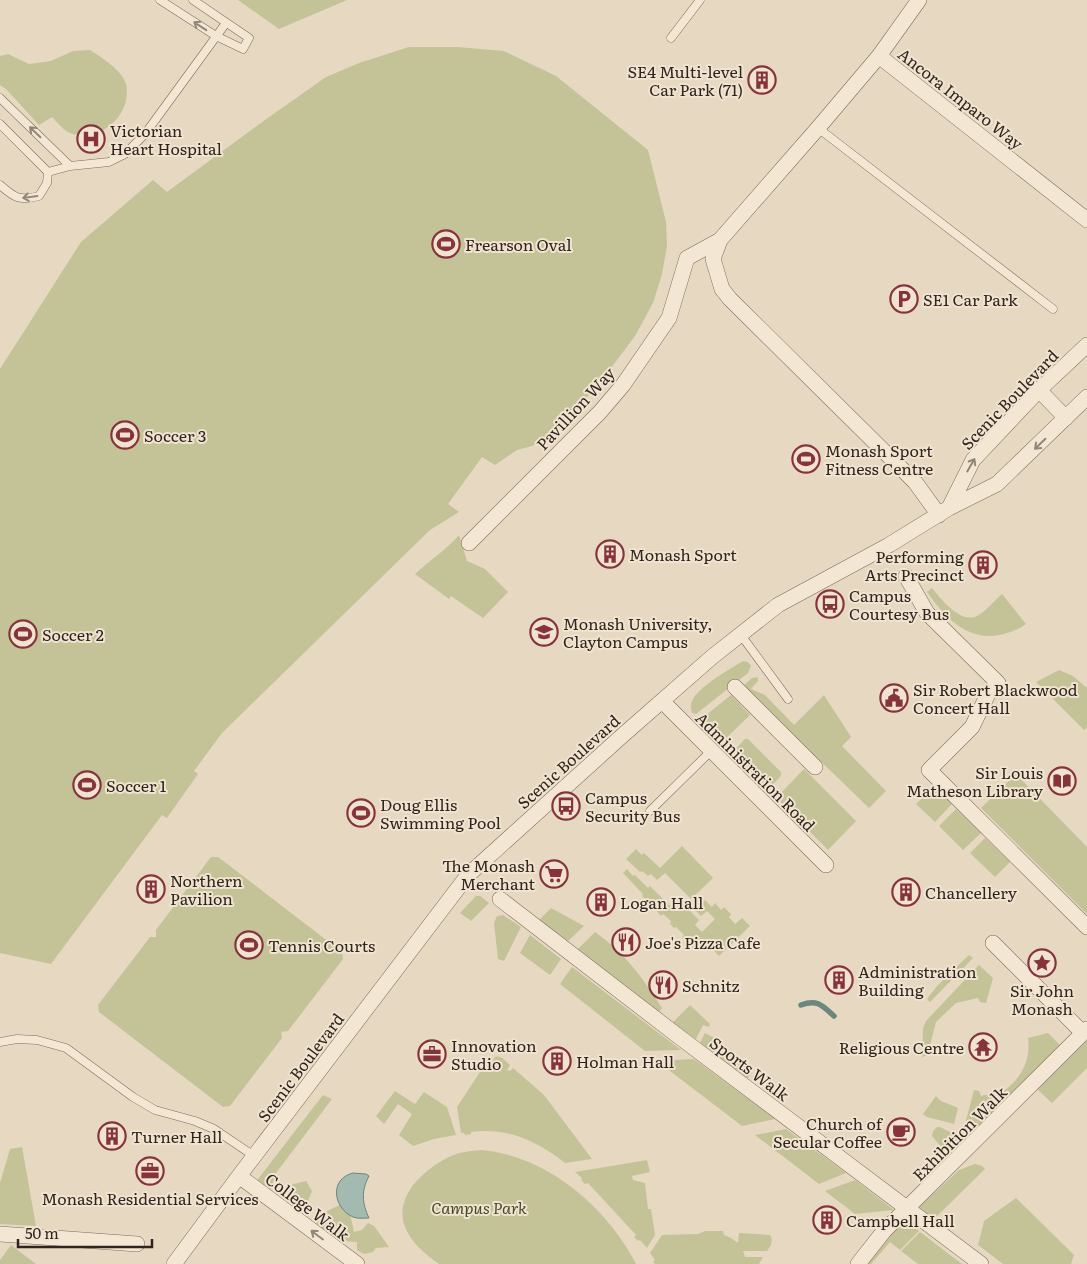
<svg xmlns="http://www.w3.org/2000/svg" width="1087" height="1264" font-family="Literata,serif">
<rect width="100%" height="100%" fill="#e7d8c2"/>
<!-- green -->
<path fill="#c3c397" d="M238,0H347L279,29Z
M409,47H457L504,51L556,76L648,150L666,222L667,246L662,274L653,303L635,336L596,388L549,435L532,446L517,450L495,465L482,457L448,504L459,512L430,530L222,733L194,771L198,774L167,818L162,815L51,964L0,953V369L81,242L153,180L167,192L265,120L326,77L359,63Z
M90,50C101,57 122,70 126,84C133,115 99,144 70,133C63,130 57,122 52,117L39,125L6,89L0,85V56L8,54L29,64L51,61L73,51Z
M459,535L467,561L485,569L508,592L483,618L451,596L449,599L415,574C430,560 446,550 459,535Z
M932,588C941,599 960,624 977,616C986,611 994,601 1002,594L1026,624C1019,629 1012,632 1004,634C969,643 946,619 927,592Z
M743,661L748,662L751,666L748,673L696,714L692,713C691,709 690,705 692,701C697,688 731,668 743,661Z
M1059,670L1073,676L1087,688V728L1084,730L1036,682Z
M758,677V681L751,689L765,695L794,725L824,695L851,737L842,746L886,791L869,808L743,686L752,678Z
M731,695L750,715L721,743H717L700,727V720Z
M745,739H748L781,772V776L767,790L730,755Z
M804,769L856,821L828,850L780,802V794Z
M1016,774L1087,847V914L981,808Z
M934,786L952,804L935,822L916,804Z
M956,809L981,833L963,850L939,826Z
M985,838L1010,862L995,877L970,853Z
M682,846L713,878L691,899L665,873L657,880L651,874L648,876L642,871L640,872L626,859L636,849L642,855L644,853L660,868Z
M211,857H218L342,952L343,959L288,1031L281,1032L282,1038L230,1106L223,1107L99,1012L98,1005L150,937H156V930Z
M627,869L633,876L635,875L648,888L650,886L670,906L678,899L699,920L695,925L702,932L715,919L707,911L701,916L695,910L705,900L712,907L715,903L721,910L724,907L731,914L729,917L735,924L742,918L750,926L719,956L702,939L693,948L682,937L684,935L676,927L674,928L670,924L671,921L663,914L661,916L656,910L658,908L650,900L648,901L642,896L643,894L623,873Z
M476,896H480L489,903L471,921L460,913Z
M551,908L584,926L568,941L539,920Z
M503,915L521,927L504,961L498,959L494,923L497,916Z
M595,932C626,954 642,977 662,1008L659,1012L578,949Z
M530,935L561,959L550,975L520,953Z
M969,955L973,958L930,1002L927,999L937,986Z
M979,965L993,978L986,1003L980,1002L978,998L956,1003L936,1022L930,1045L935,1046L937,1052L922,1057L923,1028L926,1021Z
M572,967L681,1050L645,1051L560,984Z
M690,1005L710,1024L709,1027L703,1025L696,1039L672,1023Z
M705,1033L720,1041L752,1072L747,1079L700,1043Z
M1048,1033L1060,1045L975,1131L964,1128L974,1090L979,1091L981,1096C988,1094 999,1093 1005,1090C1022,1078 1031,1058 1028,1038Z
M1087,1040V1068L1052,1103L1037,1089Z
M495,1057C501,1055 505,1061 510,1065L507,1070L510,1071L513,1068L544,1095L592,1159L565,1163C537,1141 507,1127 471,1132V1134L465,1135L464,1133H461L457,1107L480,1072L490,1065Z
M694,1059L775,1119L742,1126L657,1061Z
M395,1091L415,1104L424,1092L447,1107L456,1135L434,1139L413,1146L399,1135L412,1114L398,1104L384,1124L376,1116Z
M323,1095L332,1099L276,1173L270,1192L258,1182V1179Z
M936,1096L941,1101L958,1108L954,1124L927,1117L923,1114Z
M937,1127H940L966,1140L949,1156L932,1136L933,1131Z
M786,1129L846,1173L819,1184L755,1135Z
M22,1147L36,1226L0,1224V1183L10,1149Z
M481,1150C546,1155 607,1207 636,1264H439C425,1254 409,1241 404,1224C395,1194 427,1167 451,1156C460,1152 471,1151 481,1150Z
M647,1160L650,1172L632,1176L633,1180L645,1183L648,1209H651L655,1235L647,1248L640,1240L638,1241L634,1237L636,1235L588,1183L585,1184L581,1180L582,1178L575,1172Z
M975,1164L982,1166L985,1169L934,1219L919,1207L959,1170Z
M855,1180L894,1210L855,1214L825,1191Z
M306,1181L312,1191L308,1201L303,1204L288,1196L286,1186Z
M1016,1198L1074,1255L1071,1264H1003L978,1245L984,1221Z
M344,1204L349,1209L354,1232L362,1230L368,1223L374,1226L389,1247L376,1248L373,1252L364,1254L357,1250V1242C332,1241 335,1245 315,1228C318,1214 331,1208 344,1204Z
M905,1219L919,1231L900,1250L890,1242L871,1264H866L888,1237Z
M705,1231H723L724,1235L731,1238L738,1243L739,1233L770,1235L772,1239L771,1245L767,1251H743L745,1257H763L759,1264H655L653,1262L655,1260L650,1253L662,1235L698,1234Z
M920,1232L962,1264H918L901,1251Z
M11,1245L36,1264H0V1260Z"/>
<!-- water -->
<path fill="#a3bab1" stroke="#6c877d" d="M353,1173L366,1174L369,1176C361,1191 362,1203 369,1218C364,1218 358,1219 353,1217C333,1208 329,1179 353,1173Z"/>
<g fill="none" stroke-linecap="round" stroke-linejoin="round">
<!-- stream -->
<path stroke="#6c877d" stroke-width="5.5" d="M801,1005C817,999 822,1005 834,1016"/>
<!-- lane casing -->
<g stroke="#7f6a5b" stroke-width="9">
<path id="lane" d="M160,0L216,36L243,49L249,38L193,0
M671,38L700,0
M0,98L70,166
M0,124L48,172L47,183L39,196C19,201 15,198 0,185
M818,128L1053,309
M48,172L70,166L109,162L125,154L145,134L226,23
M741,635L788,699
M650,811L711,751
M0,1042L17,1039L37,1040L66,1048L133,1097L155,1110L195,1121L214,1129L254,1156"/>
</g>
<!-- street casing -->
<g stroke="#7f6a5b" stroke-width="16">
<path id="street" d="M919,0L879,56L818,128L720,240L713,259L722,289L730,299L915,482L939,515
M879,56L1087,220
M1039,390L1066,418
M949,508L973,460L1039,390L1087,345
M469,543L600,412L623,385L669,318L687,258L720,240
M906,576L927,613L998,683L988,694L972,727L929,770L1087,927
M735,687L815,767
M662,701L826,865
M500,899L682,1039L981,1264
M993,943L1083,1033
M239,1176L357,1264
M0,1234L137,1244
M174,1264L239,1176L468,875L623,735L712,657L778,605L889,545L949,508L997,484L1087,397
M858,1264L884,1231L1087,1029"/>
</g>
<!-- lane -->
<use href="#lane" stroke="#f3e7d4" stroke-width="8"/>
<!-- street -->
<use href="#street" stroke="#f3e7d4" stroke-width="15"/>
</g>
<!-- one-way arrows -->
<defs><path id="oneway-shaft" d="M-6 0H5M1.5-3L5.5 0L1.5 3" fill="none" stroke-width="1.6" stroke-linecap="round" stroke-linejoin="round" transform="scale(1.25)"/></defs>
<g stroke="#928679">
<use href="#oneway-shaft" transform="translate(200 26) rotate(-147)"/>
<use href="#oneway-shaft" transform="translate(35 132) rotate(-136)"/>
<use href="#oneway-shaft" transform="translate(30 197) rotate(172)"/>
<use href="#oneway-shaft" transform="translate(1040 444) rotate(136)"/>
<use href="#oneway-shaft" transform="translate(971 465) rotate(-60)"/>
<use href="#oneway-shaft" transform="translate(317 1235) rotate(-143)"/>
</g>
<!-- icons -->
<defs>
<g id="building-ring" transform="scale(1.4375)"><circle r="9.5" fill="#f0e3d0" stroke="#86333c" stroke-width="1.5"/><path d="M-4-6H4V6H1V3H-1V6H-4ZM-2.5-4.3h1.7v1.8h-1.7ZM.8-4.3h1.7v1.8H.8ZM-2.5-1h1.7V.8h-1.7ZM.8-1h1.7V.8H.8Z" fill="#86333c"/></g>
<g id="hospital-ring" transform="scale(1.4375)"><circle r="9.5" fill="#f0e3d0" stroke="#86333c" stroke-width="1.5"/><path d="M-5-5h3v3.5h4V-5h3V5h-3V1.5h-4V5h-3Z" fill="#86333c"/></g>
<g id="stadium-ring" transform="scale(1.4375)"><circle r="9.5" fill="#f0e3d0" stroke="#86333c" stroke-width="1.5"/><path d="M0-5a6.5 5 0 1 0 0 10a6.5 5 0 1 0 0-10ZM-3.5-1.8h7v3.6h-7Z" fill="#86333c"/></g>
<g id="parking-ring" transform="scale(1.4375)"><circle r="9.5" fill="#f0e3d0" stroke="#86333c" stroke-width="1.5"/><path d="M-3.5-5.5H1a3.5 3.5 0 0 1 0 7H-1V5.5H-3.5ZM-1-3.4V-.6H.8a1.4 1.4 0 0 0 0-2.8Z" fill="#86333c"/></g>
<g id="bus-ring" transform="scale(1.4375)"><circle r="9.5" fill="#f0e3d0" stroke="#86333c" stroke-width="1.5"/><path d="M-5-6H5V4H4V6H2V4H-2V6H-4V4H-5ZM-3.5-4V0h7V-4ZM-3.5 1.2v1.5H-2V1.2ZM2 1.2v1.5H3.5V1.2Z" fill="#86333c"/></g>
<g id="university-ring" transform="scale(1.4375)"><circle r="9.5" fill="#f0e3d0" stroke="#86333c" stroke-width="1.5"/><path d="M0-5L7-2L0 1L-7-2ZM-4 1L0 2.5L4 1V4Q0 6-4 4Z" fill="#86333c"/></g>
<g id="civic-ring" transform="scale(1.4375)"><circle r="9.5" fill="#f0e3d0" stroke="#86333c" stroke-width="1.5"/><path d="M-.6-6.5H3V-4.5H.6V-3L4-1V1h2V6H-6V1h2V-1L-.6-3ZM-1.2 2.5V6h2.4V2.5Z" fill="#86333c"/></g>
<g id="library-ring" transform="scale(1.4375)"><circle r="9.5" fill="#f0e3d0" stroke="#86333c" stroke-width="1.5"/><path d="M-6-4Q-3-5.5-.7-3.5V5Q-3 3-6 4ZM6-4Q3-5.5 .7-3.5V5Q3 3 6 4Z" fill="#86333c"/></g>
<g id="supermarket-ring" transform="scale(1.4375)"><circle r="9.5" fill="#f0e3d0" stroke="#86333c" stroke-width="1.5"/><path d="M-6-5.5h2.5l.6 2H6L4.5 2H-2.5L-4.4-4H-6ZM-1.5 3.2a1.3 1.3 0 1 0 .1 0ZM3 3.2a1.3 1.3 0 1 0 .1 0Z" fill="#86333c"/></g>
<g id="restaurant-ring" transform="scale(1.4375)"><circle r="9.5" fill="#f0e3d0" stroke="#86333c" stroke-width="1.5"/><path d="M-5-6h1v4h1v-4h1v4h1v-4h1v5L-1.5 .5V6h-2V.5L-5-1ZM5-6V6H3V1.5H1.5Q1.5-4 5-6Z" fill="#86333c"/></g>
<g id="sight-ring" transform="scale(1.4375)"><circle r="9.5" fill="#f0e3d0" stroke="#86333c" stroke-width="1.5"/><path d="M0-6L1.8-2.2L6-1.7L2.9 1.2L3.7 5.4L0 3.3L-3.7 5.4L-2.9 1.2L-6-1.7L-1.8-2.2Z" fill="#86333c"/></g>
<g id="temple-ring" transform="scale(1.4375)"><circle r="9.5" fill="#f0e3d0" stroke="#86333c" stroke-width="1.5"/><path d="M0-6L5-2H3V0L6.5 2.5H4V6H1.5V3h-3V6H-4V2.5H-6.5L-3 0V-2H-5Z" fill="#86333c"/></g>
<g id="office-ring" transform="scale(1.4375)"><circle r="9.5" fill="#f0e3d0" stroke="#86333c" stroke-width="1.5"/><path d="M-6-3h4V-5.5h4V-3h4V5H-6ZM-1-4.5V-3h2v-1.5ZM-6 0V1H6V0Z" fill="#86333c"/></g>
<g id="cafe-ring" transform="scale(1.4375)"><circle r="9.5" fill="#f0e3d0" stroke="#86333c" stroke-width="1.5"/><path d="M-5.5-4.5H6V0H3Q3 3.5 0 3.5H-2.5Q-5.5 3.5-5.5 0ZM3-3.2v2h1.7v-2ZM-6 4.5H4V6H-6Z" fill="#86333c"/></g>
</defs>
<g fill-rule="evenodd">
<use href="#building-ring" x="762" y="80"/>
<use href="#hospital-ring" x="91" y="139"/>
<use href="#stadium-ring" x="446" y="244"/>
<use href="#parking-ring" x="904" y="299"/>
<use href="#stadium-ring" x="125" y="435"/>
<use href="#stadium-ring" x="806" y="459"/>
<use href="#building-ring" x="610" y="554"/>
<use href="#building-ring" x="983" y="565"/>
<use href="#bus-ring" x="830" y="604"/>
<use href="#university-ring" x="544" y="632"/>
<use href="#stadium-ring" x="23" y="634"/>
<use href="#civic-ring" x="894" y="698"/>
<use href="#library-ring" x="1062" y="781"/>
<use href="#stadium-ring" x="87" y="785"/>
<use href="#bus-ring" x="566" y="806"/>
<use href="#stadium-ring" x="361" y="813"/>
<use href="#supermarket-ring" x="554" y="874"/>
<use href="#building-ring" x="151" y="889"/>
<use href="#building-ring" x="906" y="892"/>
<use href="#building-ring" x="601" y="902"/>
<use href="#restaurant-ring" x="626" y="942"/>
<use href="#stadium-ring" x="249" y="945"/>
<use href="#sight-ring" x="1042" y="963"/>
<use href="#building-ring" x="839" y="980"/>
<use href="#restaurant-ring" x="663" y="985"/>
<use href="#temple-ring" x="983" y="1047"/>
<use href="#office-ring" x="432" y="1054"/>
<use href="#building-ring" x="557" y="1061"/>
<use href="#cafe-ring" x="901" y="1132"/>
<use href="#building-ring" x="112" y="1136"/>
<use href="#office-ring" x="150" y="1171"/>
<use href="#building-ring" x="827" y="1220"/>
</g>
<g text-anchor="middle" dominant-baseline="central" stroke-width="4" stroke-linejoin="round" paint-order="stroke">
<!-- poi labels -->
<g font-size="16" fill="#30251e" stroke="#f0e3d0" text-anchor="start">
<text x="743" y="71" text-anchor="end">SE4 Multi-level<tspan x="743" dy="18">Car Park (71)</tspan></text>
<text x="110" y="130">Victorian<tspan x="110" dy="18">Heart Hospital</tspan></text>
<text x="465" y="244">Frearson Oval</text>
<text x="923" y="299">SE1 Car Park</text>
<text x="144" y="435">Soccer 3</text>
<text x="825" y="450">Monash Sport<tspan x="825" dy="18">Fitness Centre</tspan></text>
<text x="629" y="554">Monash Sport</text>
<text x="964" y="556" text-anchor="end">Performing<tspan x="964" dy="18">Arts Precinct</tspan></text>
<text x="849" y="595">Campus<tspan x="849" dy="18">Courtesy Bus</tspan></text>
<text x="563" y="623">Monash University,<tspan x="563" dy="18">Clayton Campus</tspan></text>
<text x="42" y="634">Soccer 2</text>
<text x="913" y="689">Sir Robert Blackwood<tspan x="913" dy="18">Concert Hall</tspan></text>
<text x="1043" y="772" text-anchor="end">Sir Louis<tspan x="1043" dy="18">Matheson Library</tspan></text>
<text x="106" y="785">Soccer 1</text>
<text x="585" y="797">Campus<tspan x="585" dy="18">Security Bus</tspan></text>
<text x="380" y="804">Doug Ellis<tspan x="380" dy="18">Swimming Pool</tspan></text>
<text x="535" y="865" text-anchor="end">The Monash<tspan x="535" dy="18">Merchant</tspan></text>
<text x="170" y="880">Northern<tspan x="170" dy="18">Pavilion</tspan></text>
<text x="925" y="892">Chancellery</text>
<text x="620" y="902">Logan Hall</text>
<text x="645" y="942">Joe's Pizza Cafe</text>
<text x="268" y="945">Tennis Courts</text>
<text x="858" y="971">Administration<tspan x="858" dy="18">Building</tspan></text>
<text x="682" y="985">Schnitz</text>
<text x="1042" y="990" text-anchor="middle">Sir John<tspan x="1042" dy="18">Monash</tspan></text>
<text x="451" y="1045">Innovation<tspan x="451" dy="18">Studio</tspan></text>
<text x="964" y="1047" text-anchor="end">Religious Centre</text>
<text x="576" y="1061">Holman Hall</text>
<text x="882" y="1123" text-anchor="end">Church of<tspan x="882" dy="18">Secular Coffee</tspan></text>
<text x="131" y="1136">Turner Hall</text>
<text x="150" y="1198" text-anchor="middle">Monash Residential Services</text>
<text x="846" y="1220">Campbell Hall</text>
</g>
<!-- street labels -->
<g font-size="16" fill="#30251e" stroke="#f0e3d0">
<text transform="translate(961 98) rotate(38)">Ancora Imparo Way</text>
<text transform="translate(1009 399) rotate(-46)">Scenic Boulevard</text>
<text transform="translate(575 408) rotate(-47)">Pavillion Way</text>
<text transform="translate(568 761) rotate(-42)">Scenic Boulevard</text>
<text transform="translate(756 771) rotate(45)">Administration Road</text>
<text transform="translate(300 1067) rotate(-53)">Scenic Boulevard</text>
<text transform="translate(750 1068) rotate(37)">Sports Walk</text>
<text transform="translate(959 1133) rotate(-45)">Exhibition Walk</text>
<text transform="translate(308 1206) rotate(37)">College Walk</text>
</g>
<!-- park labels -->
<g font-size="16" font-style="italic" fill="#454a27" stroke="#f0e3d0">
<text x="479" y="1207">Campus Park</text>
</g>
</g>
<!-- scale -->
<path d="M18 1239v8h134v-8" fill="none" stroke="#30251e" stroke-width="2.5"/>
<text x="25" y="1239" font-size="15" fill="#30251e" stroke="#f0e3d0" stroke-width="4" paint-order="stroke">50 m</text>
</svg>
